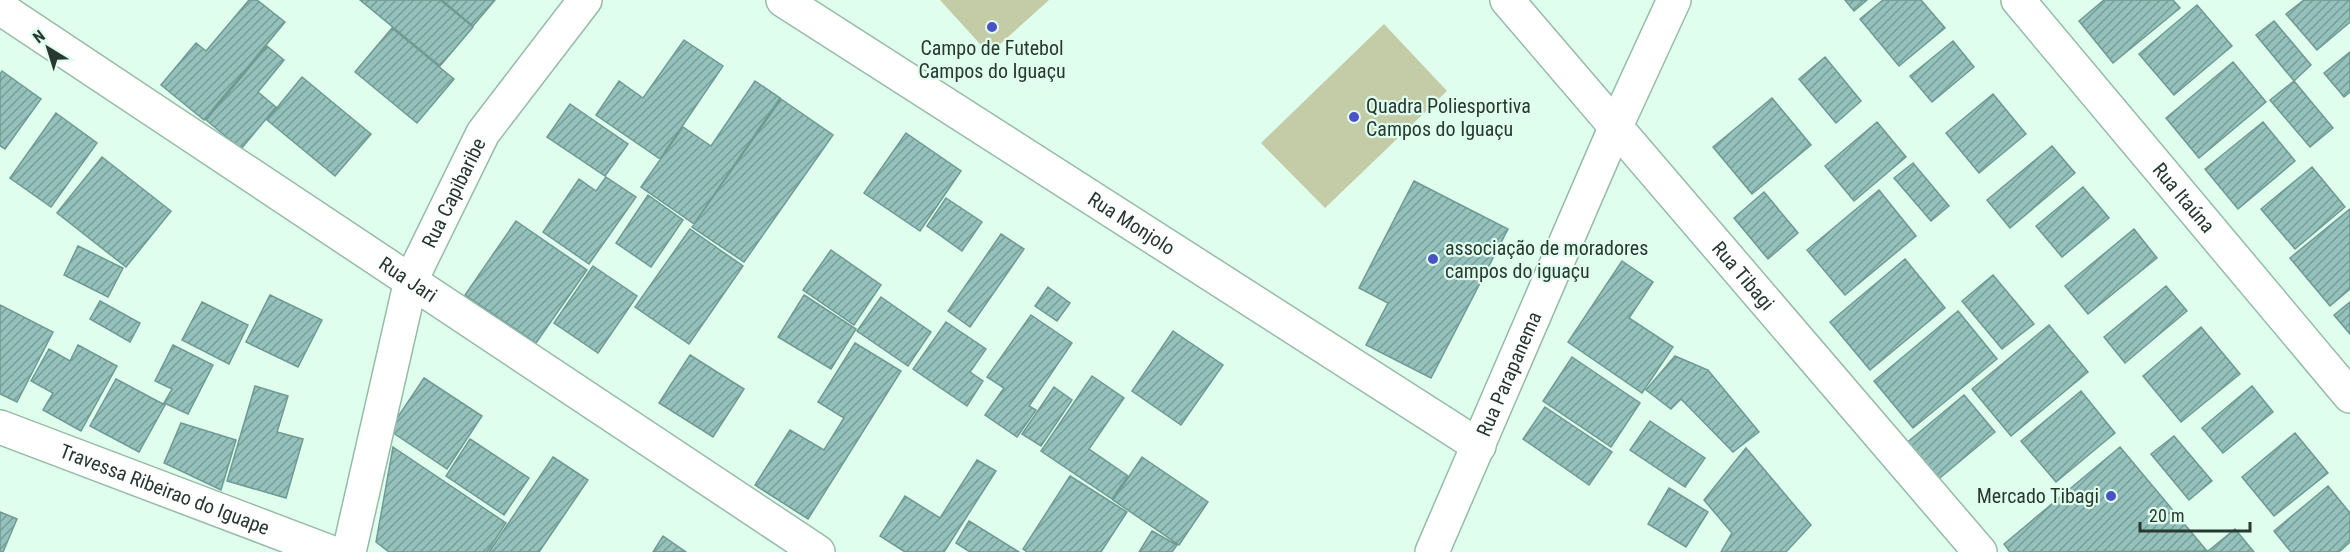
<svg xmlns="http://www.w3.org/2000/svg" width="2350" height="552" font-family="'Roboto Condensed',sans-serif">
<defs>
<pattern id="building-hatch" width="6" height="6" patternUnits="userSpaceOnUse" patternTransform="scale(1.5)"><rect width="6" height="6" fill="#94c1bb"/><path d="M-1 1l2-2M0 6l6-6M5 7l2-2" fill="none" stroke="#799e98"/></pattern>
</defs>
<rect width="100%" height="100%" fill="#dffeed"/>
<!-- grass -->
<path fill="#c4cba7" d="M940,0H1049L989,54Z
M1384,24L1447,91L1325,208L1261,143Z"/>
<!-- building -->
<path fill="url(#building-hatch)" stroke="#6f9a94" stroke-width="1.5" d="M249,0H257L285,22L204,120L161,85L196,43L206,51Z
M360,0H440L473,27L440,66Z
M442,0H495L473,26Z
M1845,0H1867L1854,11Z
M1883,0H1921L1945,28L1899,66L1860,19Z
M2104,0H2173L2180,8L2113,63L2079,21Z
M2304,0H2350V22L2317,50L2286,14Z
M2197,5L2232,46L2174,95L2139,54Z
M2274,21L2311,65L2294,81L2256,35Z
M392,28L454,79L417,123L355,72Z
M684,40L723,66L660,159L596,115L619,81L643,98Z
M1953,41L1974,67L1932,102L1910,76Z
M267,46L284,60L258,92L276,107L241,149L206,120Z
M2350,52V92L2344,97L2324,73Z
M1825,57L1861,101L1836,123L1799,79Z
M2233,62L2266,102L2199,158L2166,118Z
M2,71L41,99L5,149L0,146V74Z
M302,77L371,134L335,176L267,120Z
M755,81L780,98L694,224L641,187L683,127L711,146Z
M2294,81L2333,128L2310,147L2270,100Z
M1993,94L2026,134L1979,173L1946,133Z
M1772,98L1811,145L1752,194L1713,147Z
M781,99L833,135L744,262L692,227Z
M570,104L628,144L605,176L547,137Z
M56,113L97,143L51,207L10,178Z
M1877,122L1906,157L1854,201L1825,166Z
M2263,122L2295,161L2238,209L2205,169Z
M906,133L961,171L920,231L864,193Z
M2052,146L2075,173L2010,228L1987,200Z
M102,157L171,211L126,267L57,213Z
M1913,163L1949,206L1931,221L1894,178Z
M2312,167L2345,207L2295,249L2261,209Z
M606,177L636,197L589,264L543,232L579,179L596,191Z
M1414,181L1508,229L1431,378L1366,345L1388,303L1359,288Z
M2083,187L2109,218L2062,257L2036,226Z
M1879,190L1916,236L1845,295L1807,250Z
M1764,192L1798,233L1768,259L1734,218Z
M648,195L683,220L651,267L616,243Z
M946,198L982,222L962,251L927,226Z
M2350,209V289L2330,306L2290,258Z
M516,221L587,270L536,343L465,295Z
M690,229L743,266L689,344L635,307Z
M2134,229L2157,258L2088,314L2065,286Z
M1001,234L1024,249L970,327L948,311Z
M78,246L123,268L108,297L64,275Z
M831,250L881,285L854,325L803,290Z
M1905,259L1945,308L1870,370L1830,322Z
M1622,261L1653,282L1629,318L1673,347L1642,393L1568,342Z
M593,266L637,296L598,353L554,323Z
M1993,275L2034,324L2002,349L1962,301Z
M2166,286L2187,311L2125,363L2104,337Z
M1048,287L1070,303L1057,321L1035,306Z
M270,295L322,320L298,367L246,342Z
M804,295L856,329L831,369L778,337Z
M881,297L931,332L908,366L857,331Z
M100,301L140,323L130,342L90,319Z
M202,302L248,325L229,364L182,340Z
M2350,302V334L2334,315Z
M0,305L53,332L17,402L0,394Z
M1958,311L1997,359L1913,428L1874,381Z
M1031,315L1072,343L1029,406L1036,410L1017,437L985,415L1004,388L987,377Z
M946,322L986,349L970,372L983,381L967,406L913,369Z
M2049,325L2088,372L2011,436L1972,389Z
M2201,327L2240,374L2181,422L2143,376Z
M1173,331L1223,365L1181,425L1132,391Z
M855,343L901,371L808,519L755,485L790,430L824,450L844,418L818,402Z
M78,345L117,366L81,431L43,410L53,393L31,381L49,349L70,361Z
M173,345L213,365L188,414L164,403L172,389L155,381Z
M690,355L744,389L713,437L659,403Z
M1675,356L1708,370L1759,432L1733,452L1681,399L1671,409L1646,390Z
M1572,357L1640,403L1611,447L1543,401Z
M1092,376L1124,398L1089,449L1128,476L1112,499L1041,451Z
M424,378L482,416L447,469L389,430Z
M116,379L165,405L139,452L90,426Z
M255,386L288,396L277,432L303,439L286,498L227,481Z
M2252,386L2273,412L2223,453L2202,428Z
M1054,387L1072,400L1041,446L1022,434Z
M2081,391L2115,433L2056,482L2021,441Z
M1964,395L1995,432L1929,487L1898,450Z
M1545,407L1612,452L1589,485L1523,439Z
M1650,421L1705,458L1685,487L1630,450Z
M181,423L236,440L221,490L164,463Z
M2295,433L2328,473L2274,516L2242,477Z
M2174,436L2212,481L2189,500L2151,454Z
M470,439L529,478L504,515L446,476Z
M393,447L506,523L487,552H389L376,542Z
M2120,447L2207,551L2010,552L2004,544Z
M1746,448L1811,525L1786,552H1721L1732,533L1704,500Z
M553,457L588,480L539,552H489Z
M1142,457L1208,502L1179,545L1113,500Z
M977,460L996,471L944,552H905L880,536L905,496L940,518Z
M1070,476L1127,512L1101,552H1027L1023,549Z
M2328,486L2350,513V542L2339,552H2291L2274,531Z
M1669,488L1708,512L1686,547L1648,524Z
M0,512L17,519L3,552H0Z
M969,521L1019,552H970L956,543Z
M2235,529L2254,552H2207Z
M1152,531L1177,545L1172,552H1139Z
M663,536L686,552H653Z"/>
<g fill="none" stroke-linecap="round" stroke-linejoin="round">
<!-- minor casing -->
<g stroke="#96bba8" stroke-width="36">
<g id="minor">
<path id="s1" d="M783,0L1479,446"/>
<path id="s2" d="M1507,0L1980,552"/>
<path id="s3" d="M2018,0L2350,396"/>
<path id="s4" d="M0,8L818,552"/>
<path id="s5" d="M0,427L330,552"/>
<path id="s6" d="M349,552L411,280L483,133L585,0"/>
<path id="s7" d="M1432,552L1616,126L1674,0"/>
</g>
</g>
<!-- minor -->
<use href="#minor" stroke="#fff" stroke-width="33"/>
</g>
<!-- markers -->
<g fill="#4b52c7" stroke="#dffeed" stroke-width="2">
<circle cx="992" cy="27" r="6"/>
<circle cx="1354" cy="117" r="6"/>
<circle cx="1433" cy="259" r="6"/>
<circle cx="2111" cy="496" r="6"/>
</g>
<g text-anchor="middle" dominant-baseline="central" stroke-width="4.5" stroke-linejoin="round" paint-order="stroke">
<!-- poi labels -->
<g font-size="20" fill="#293830" stroke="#dffeed" text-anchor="start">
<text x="992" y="48" text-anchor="middle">Campo de Futebol<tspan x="992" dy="23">Campos do Iguaçu</tspan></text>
<text x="1366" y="106">Quadra Poliesportiva<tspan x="1366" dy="23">Campos do Iguaçu</tspan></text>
<text x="1445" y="248">associação de moradores<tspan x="1445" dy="23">campos do iguaçu</tspan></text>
<text x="2099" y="496" text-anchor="end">Mercado Tibagi</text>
</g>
<!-- street labels -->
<g font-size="20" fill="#293830" stroke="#dffeed">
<text stroke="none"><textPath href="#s6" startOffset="376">Rua Capibaribe</textPath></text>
<text stroke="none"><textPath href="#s3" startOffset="258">Rua Itaúna</textPath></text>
<text stroke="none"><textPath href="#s1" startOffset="414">Rua Monjolo</textPath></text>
<text stroke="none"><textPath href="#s2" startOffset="363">Rua Tibagi</textPath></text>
<text stroke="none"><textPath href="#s4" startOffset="490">Rua Jari</textPath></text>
<text stroke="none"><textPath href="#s7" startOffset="194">Rua Parapanema</textPath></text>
<text stroke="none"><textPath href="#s5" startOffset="176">Travessa Ribeirao do Iguape</textPath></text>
</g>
</g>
<!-- north arrow -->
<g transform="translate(48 48) rotate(322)" stroke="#dffeed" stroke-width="4.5" paint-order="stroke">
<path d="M0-4.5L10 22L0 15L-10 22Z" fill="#293830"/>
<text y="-9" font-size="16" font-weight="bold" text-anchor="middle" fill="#293830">N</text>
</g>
<!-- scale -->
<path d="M2140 522v9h110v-9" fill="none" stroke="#293830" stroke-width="3"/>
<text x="2149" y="522" font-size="18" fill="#293830" stroke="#dffeed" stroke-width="4.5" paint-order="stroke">20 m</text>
</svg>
